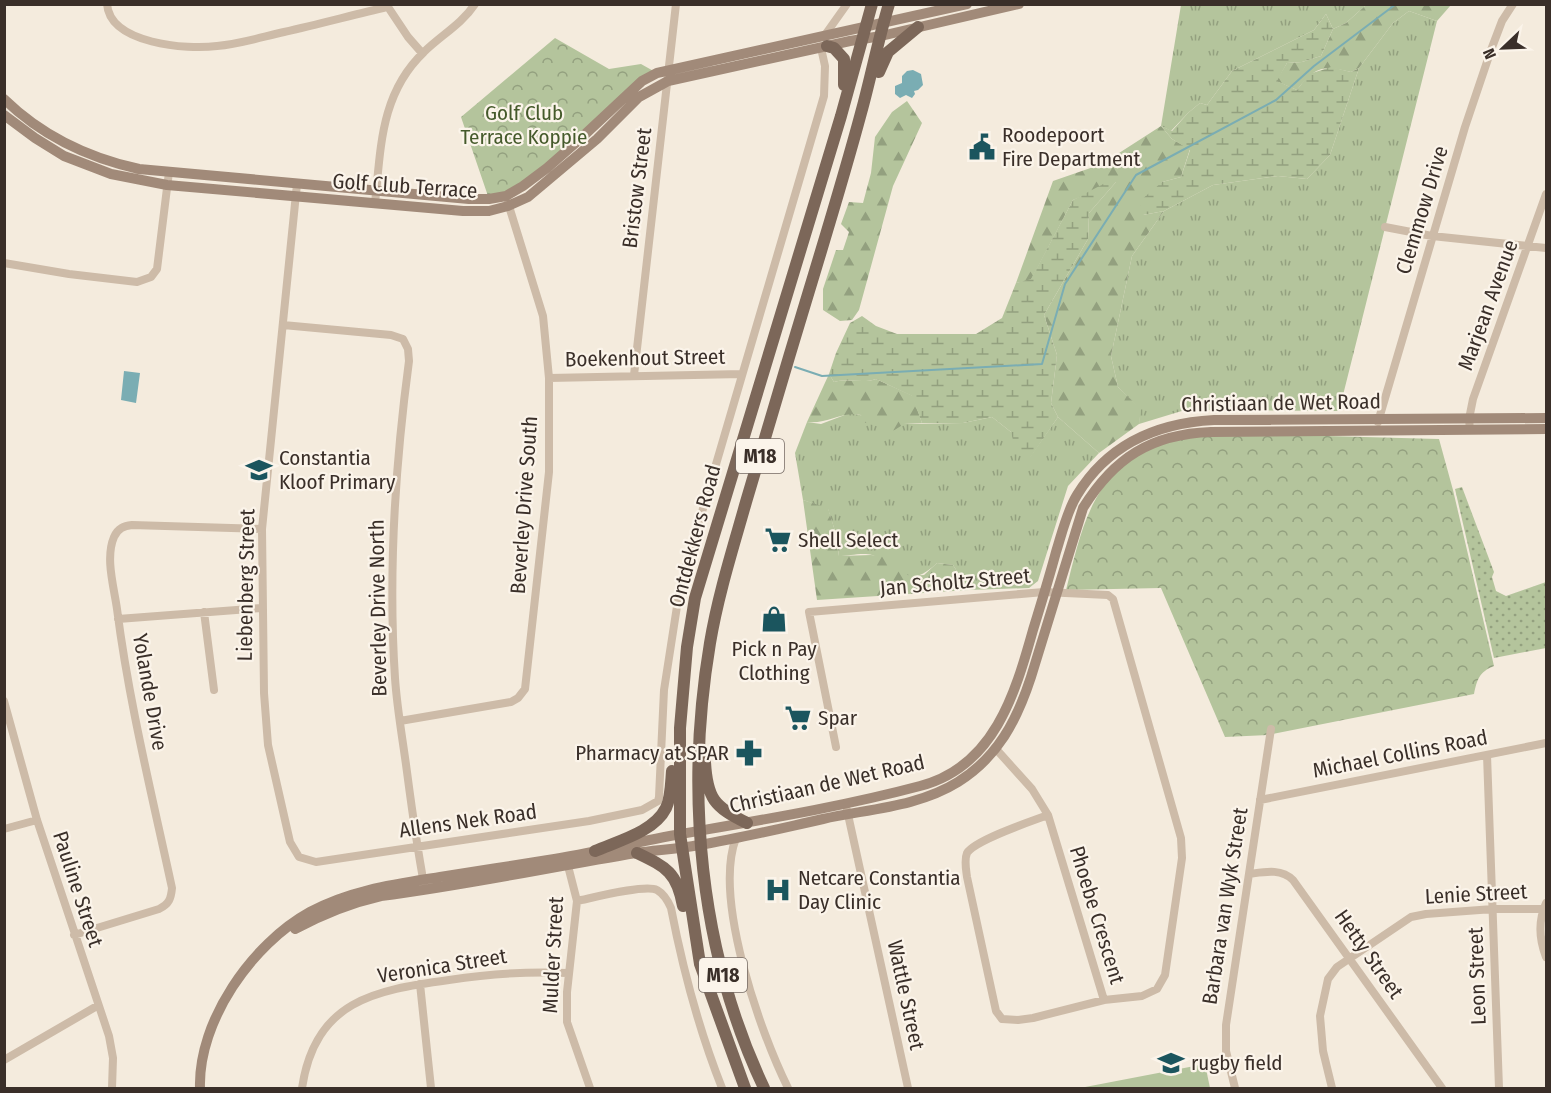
<svg xmlns="http://www.w3.org/2000/svg" width="1551" height="1093" font-family="'Fira Sans Condensed',sans-serif">
<defs>
<pattern id="grass-tufts" width="24" height="20" patternUnits="userSpaceOnUse" patternTransform="scale(1.5)"><rect width="24" height="20" fill="#b4c49c"/><path d="M3 7l-1-3M5 7V3M7 7l1-3M15 17l-1-3M17 17v-4M19 17l1-3" fill="none" stroke="#93a07f"/></pattern>
<pattern id="forest-firs" width="22" height="20" patternUnits="userSpaceOnUse" patternTransform="scale(1.5)"><rect width="22" height="20" fill="#b4c49c"/><path d="M5 1l3.5 6h-7zM16 11l3.5 6h-7z" fill="#93a07f"/></pattern>
<pattern id="wetland-marsh" width="20" height="14" patternUnits="userSpaceOnUse" patternTransform="scale(1.5)"><rect width="20" height="14" fill="#b4c49c"/><path d="M1 5h8M5 5V1M11 12h8M15 12V8" fill="none" stroke="#93a07f"/></pattern>
<pattern id="park-crowns" width="20" height="18" patternUnits="userSpaceOnUse" patternTransform="scale(1.5)"><rect width="20" height="18" fill="#b4c49c"/><path d="M2 6a3 3 0 1 1 6 0M12 15a3 3 0 1 1 6 0" fill="none" stroke="#93a07f"/></pattern>
<pattern id="garden-dots" width="8" height="8" patternUnits="userSpaceOnUse" patternTransform="scale(1.5)"><rect width="8" height="8" fill="#b4c49c"/><path d="M2 2h.1M6 6h.1" fill="none" stroke="#93a07f" stroke-width="1.8" stroke-linecap="round"/></pattern>
</defs>
<rect width="100%" height="100%" fill="#f4ebdd"/>
<!-- grass -->
<path fill="url(#grass-tufts)" d="M1181,5H1366L1346,23L1333,29L1326,14L1314,30L1232,71L1207,105L1200,103L1188,113L1171,131L1161,126Z
M1409,11L1437,21L1339,411L1185,410L1139,424L1140,409L1118,387L1111,356L1132,256L1164,211L1213,185L1278,176L1307,179L1330,155L1359,68L1393,23Z
M850,413L904,424L963,423L992,417L1011,432L1030,457L1058,417L1099,453L1068,486L1038,581L1029,588L969,590L953,565L937,563C905,593 901,565 872,555C863,552 848,556 839,556L835,531L828,509L803,500L795,453L807,422L821,424Z"/>
<!-- forest -->
<path fill="url(#forest-firs)" d="M1366,5H1451L1437,21L1409,11L1393,23L1359,68L1351,72C1323,65 1315,66 1297,90L1276,81L1287,63L1302,62L1321,56L1333,29L1346,23Z
M907,101L922,123L893,186L859,310L852,320L840,321L823,310V289L836,250H843L849,232L841,224L849,202L863,203L871,173L875,137L892,112Z
M1161,126L1172,139L1190,149L1181,177L1162,182L1143,215L1164,211L1132,256L1111,356L1118,387L1141,409L1139,424L1099,453L1058,417L1051,403L1057,355L1044,315L1088,239L1089,213L1116,182L1073,200L1031,280L1016,283L1053,181L1102,164Z
M829,374L834,382C848,378 863,384 876,379L913,396L922,423L904,424L893,431L863,422L861,415C841,411 829,424 807,422Z
M803,500L828,508L835,531L839,556L871,555L899,559L908,576L924,575L937,563L953,565L969,590L817,600Z"/>
<!-- wetland -->
<path fill="url(#wetland-marsh)" d="M1326,14L1333,29L1321,56L1302,62L1287,63L1277,81L1297,90L1309,74L1331,67L1351,72L1359,68L1330,155L1307,179L1278,176L1213,185L1164,211L1143,215L1140,201L1162,182L1181,177L1190,150L1172,139L1161,126L1172,131L1188,113L1200,103L1207,105L1232,71L1314,30Z
M1107,182H1116L1089,213L1088,239L1044,315L1057,355L1051,403L1058,417L1030,458L1016,452L1011,432L992,417L963,423H922L912,396L876,379C863,384 848,378 834,382L829,374L836,353L850,323L862,316L876,326L897,334H976L1002,318L1016,283L1031,279L1073,200Z"/>
<!-- park -->
<path fill="url(#park-crowns)" d="M555,38L609,69L641,64L657,73L523,186L489,199L461,117Z
M1214,433L1439,439L1453,490L1494,666C1479,672 1477,680 1474,694L1268,735L1225,737L1161,588L1066,590C1082,527 1092,471 1159,445C1176,438 1196,437 1214,433Z"/>
<!-- garden -->
<path fill="url(#garden-dots)" d="M1462,487L1494,572L1492,577L1496,591L1506,596L1546,582V648L1494,658L1455,489Z"/>
<!-- pitch -->
<path fill="#b4c49c" d="M1205,1064L1210,1088H1080Z"/>
<!-- water -->
<path fill="#7aadb3" d="M913,70L921,74L923,85L918,90L914,91L915,94L912,98L906,95L900,98L895,94V86L902,83V76L907,71Z
M124,371L140,373L136,403L121,400Z"/>
<g fill="none" stroke-linecap="round" stroke-linejoin="round">
<!-- stream -->
<path stroke="#7aadb3" stroke-width="2" d="M795,367L822,376L1042,364L1065,284L1136,175L1276,100L1314,66L1396,4"/>
<!-- street -->
<path stroke="#cdbba8" stroke-width="8" d="M107,4C110,44 187,50 217,46C240,44 262,37 284,32C319,24 353,15 387,7
M386,4L408,37L422,53
M825,35L847,4
M297,184L262,529L264,693L268,745L290,842L299,857L316,862L589,821L642,810L658,801L659,797L664,690L680,587L824,96L825,66L821,48
M375,203C381,148 380,94 424,52C440,36 462,24 475,4
M1385,227L1432,236L1546,248
M4,263L69,274L137,282L151,277L157,269L169,172
M283,325L391,335L403,339L408,349L409,361C395,466 388,572 395,678C397,709 403,741 407,772C412,810 417,847 424,884
M634,375L676,4
M549,378L742,374
M1378,422L1465,127L1491,50L1502,21L1513,4
M1470,430L1469,419L1473,399L1546,194
M204,612L214,690
M118,619L262,608
M4,701L37,820L109,1036L113,1058L112,1088
M400,721L511,702L518,698L525,689L549,472V378L543,316L508,203
M836,747L809,612L1044,592L1108,595L1113,599L1181,838L1182,858L1165,975L1157,989L1142,996L1104,1000L1033,1018L1018,1020L1002,1019L996,1011L967,877C966,869 964,860 967,853C975,840 1032,821 1048,815
M996,749L1032,789L1048,815L1104,1000
M1487,755L1499,1088
M1260,800L1546,743
M847,810L908,1088
M4,829L37,820
M736,838C713,898 760,1032 788,1088
M567,862L577,901L567,992V1022L590,1088
M1249,874C1264,872 1281,868 1293,880L1442,1088
M577,901C592,898 645,884 657,890C664,894 668,901 671,908C683,970 699,1030 722,1088
M1546,903C1538,921 1539,939 1546,957
M74,935L159,909C169,904 171,899 172,888C152,795 129,703 117,609C114,587 105,558 114,537C118,528 124,526 132,525L262,529
M420,984L431,1088
M4,1060L97,1006
M302,1088C315,1001 374,990 449,980C489,974 528,971 568,973
M1235,1088L1226,1051V1025L1271,729
M1332,1088L1323,1051L1320,1016L1328,979L1337,967L1411,917L1426,914L1493,909H1544"/>
<!-- secondary -->
<path stroke="#a18a79" stroke-width="10" d="M4,99C41,135 89,158 139,169L469,199H489L506,196L523,186L547,168L580,139L642,81L657,73L967,4
M4,115L35,138L64,156L111,174L167,185L463,211H489L508,206L528,197L597,139L639,97L668,81L850,41L881,36L1019,4
M295,929C323,914 350,903 381,896C467,885 551,867 636,853C657,850 678,849 699,845C741,838 782,828 823,819C868,809 918,807 958,782C998,757 1017,720 1031,677L1083,508C1114,458 1151,434 1211,432L1546,429
M200,1088C198,1021 252,944 310,912C350,890 396,884 440,877C476,871 512,866 548,860C592,853 636,842 681,834C761,820 841,807 920,786C994,767 1015,694 1033,630C1041,604 1049,578 1056,552C1062,533 1067,511 1077,495C1108,444 1157,423 1214,420L1546,418"/>
<!-- primary -->
<path stroke="#7c6759" stroke-width="12" d="M827,46L834,48L844,59V85
M879,72L888,52L918,27
M705,762C707,798 714,807 747,823
M595,851C618,841 654,832 666,808C671,798 671,783 672,771
M637,853C666,867 677,872 683,906
M745,1088L700,964L680,834V728L687,647L695,598L841,116L872,4
M764,1088C699,951 685,792 710,643C718,595 733,548 746,502C764,442 781,383 799,324C820,254 842,184 861,113C871,77 878,40 889,4"/>
</g>
<!-- icons -->
<defs>
<g id="civic-bare" transform="scale(2.07)"><path d="M-.6-6.5H3V-4.5H.6V-3L4-1V1h2V6H-6V1h2V-1L-.6-3ZM-1.2 2.5V6h2.4V2.5Z" fill="#1b555e" stroke="#fbf4ea" stroke-width="2.5" paint-order="stroke"/></g>
<g id="school-bare" transform="scale(2.07)"><path d="M0-5L7-2L0 1L-7-2ZM-4 1L0 2.5L4 1V4Q0 6-4 4Z" fill="#1b555e" stroke="#fbf4ea" stroke-width="2.5" paint-order="stroke"/></g>
<g id="supermarket-bare" transform="scale(2.07)"><path d="M-6-5.5h2.5l.6 2H6L4.5 2H-2.5L-4.4-4H-6ZM-1.5 3.2a1.3 1.3 0 1 0 .1 0ZM3 3.2a1.3 1.3 0 1 0 .1 0Z" fill="#1b555e" stroke="#fbf4ea" stroke-width="2.5" paint-order="stroke"/></g>
<g id="shop-bare" transform="scale(2.07)"><path d="M-5-2.5h2.3a2.7 3.5 0 0 1 5.4 0H5L5.5 6h-11ZM-1.5-2.5h3a1.5 2.3 0 0 0-3 0Z" fill="#1b555e" stroke="#fbf4ea" stroke-width="2.5" paint-order="stroke"/></g>
<g id="pharmacy-bare" transform="scale(2.07)"><path d="M-2-6h4v4h4v4h-4v4h-4v-4h-4v-4h4Z" fill="#1b555e" stroke="#fbf4ea" stroke-width="2.5" paint-order="stroke"/></g>
<g id="hospital-bare" transform="scale(2.07)"><path d="M-5-5h3v3.5h4V-5h3V5h-3V1.5h-4V5h-3Z" fill="#1b555e" stroke="#fbf4ea" stroke-width="2.5" paint-order="stroke"/></g>
</defs>
<g fill-rule="evenodd">
<use href="#civic-bare" x="982" y="147"/>
<use href="#school-bare" x="259" y="470"/>
<use href="#supermarket-bare" x="778" y="540"/>
<use href="#shop-bare" x="774" y="619"/>
<use href="#supermarket-bare" x="798" y="718"/>
<use href="#pharmacy-bare" x="749" y="753"/>
<use href="#hospital-bare" x="778" y="890"/>
<use href="#school-bare" x="1171" y="1063"/>
</g>
<g text-anchor="middle" dominant-baseline="central" stroke-width="4.5" stroke-linejoin="round" paint-order="stroke">
<!-- shield labels -->
<g fill="#fbf4ea" stroke="#746a63" stroke-width="1.5">
<rect x="736" y="439" width="48" height="34" rx="4.5"/>
<rect x="699" y="958" width="48" height="34" rx="4.5"/>
</g>
<g font-size="20" font-weight="bold" fill="#3a2f29">
<text x="760" y="456">M18</text>
<text x="723" y="975">M18</text>
</g>
<!-- park labels -->
<g font-size="21" fill="#455a2b" stroke="#fbf4ea">
<text x="524" y="113">Golf Club<tspan x="524" dy="24">Terrace Koppie</tspan></text>
</g>
<!-- poi labels -->
<g font-size="21" fill="#3a2f29" stroke="#fbf4ea" text-anchor="start">
<text x="1002" y="135">Roodepoort<tspan x="1002" dy="24">Fire Department</tspan></text>
<text x="279" y="458">Constantia<tspan x="279" dy="24">Kloof Primary</tspan></text>
<text x="798" y="540">Shell Select</text>
<text x="774" y="649" text-anchor="middle">Pick n Pay<tspan x="774" dy="24">Clothing</tspan></text>
<text x="818" y="718">Spar</text>
<text x="729" y="753" text-anchor="end">Pharmacy at SPAR</text>
<text x="798" y="878">Netcare Constantia<tspan x="798" dy="24">Day Clinic</tspan></text>
<text x="1191" y="1063">rugby field</text>
</g>
<!-- street labels -->
<g font-size="21" fill="#3a2f29" stroke="#fbf4ea">
<text transform="translate(405 186) rotate(4)">Golf Club Terrace</text>
<text transform="translate(637 188) rotate(-83)">Bristow Street</text>
<text transform="translate(1422 210) rotate(-73)">Clemmow Drive</text>
<text transform="translate(1488 305) rotate(-70)">Marjean Avenue</text>
<text transform="translate(645 358) rotate(-1)">Boekenhout Street</text>
<text transform="translate(1281 403) rotate(-1)">Christiaan de Wet Road</text>
<text transform="translate(524 505) rotate(-86)">Beverley Drive South</text>
<text transform="translate(695 536) rotate(-75)">Ontdekkers Road</text>
<text transform="translate(955 582) rotate(-5)">Jan Scholtz Street</text>
<text transform="translate(246 585) rotate(-89)">Liebenberg Street</text>
<text transform="translate(378 608) rotate(-91)">Beverley Drive North</text>
<text transform="translate(150 692) rotate(80)">Yolande Drive</text>
<text transform="translate(1400 754) rotate(-11)">Michael Collins Road</text>
<text transform="translate(827 784) rotate(-13)">Christiaan de Wet Road</text>
<text transform="translate(468 821) rotate(-8)">Allens Nek Road</text>
<text transform="translate(78 889) rotate(72)">Pauline Street</text>
<text transform="translate(1476 894) rotate(-3)">Lenie Street</text>
<text transform="translate(1225 906) rotate(-81)">Barbara van Wyk Street</text>
<text transform="translate(1097 915) rotate(73)">Phoebe Crescent</text>
<text transform="translate(1369 954) rotate(55)">Hetty Street</text>
<text transform="translate(553 955) rotate(-87)">Mulder Street</text>
<text transform="translate(442 966) rotate(-9)">Veronica Street</text>
<text transform="translate(1477 976) rotate(-92)">Leon Street</text>
<text transform="translate(906 995) rotate(78)">Wattle Street</text>
</g>
</g>
<!-- border -->
<rect width="1551" height="1093" fill="none" stroke="#3a2f29" stroke-width="12"/>
<!-- north arrow -->
<g transform="translate(1503 48) rotate(247)" stroke="#fbf4ea" stroke-width="4.5" paint-order="stroke">
<path d="M0-4.5L10 22L0 15L-10 22Z" fill="#3a2f29"/>
<text y="-9" font-size="16" font-weight="bold" text-anchor="middle" fill="#3a2f29">N</text>
</g>
</svg>
